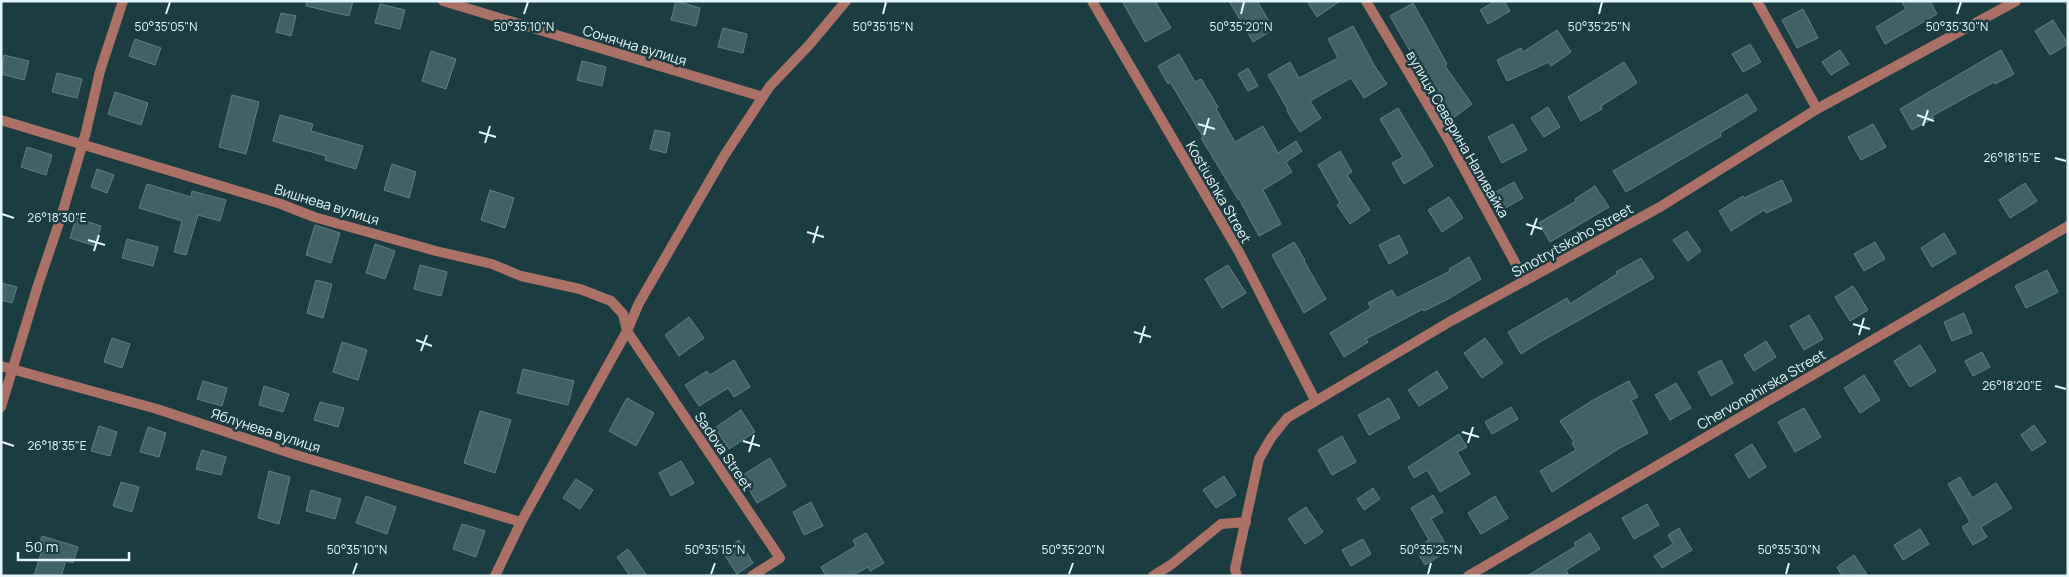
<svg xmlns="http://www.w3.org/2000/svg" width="2069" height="577" font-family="Manrope,sans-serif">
<rect width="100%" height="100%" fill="#1b3c40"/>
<!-- building -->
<path fill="#406165" stroke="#5e8084" d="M307,1H353L349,16L306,6Z
M676,1L700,8L696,26L671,20Z
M1122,1H1155L1171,28L1145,42Z
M1229,1H1257L1274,29L1253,42Z
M1307,1H1340L1317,17Z
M1495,1H1504L1510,11L1488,24L1480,10Z
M1901,1H1930L1937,14L1885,44L1876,27L1906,9Z
M1413,3L1447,64L1445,66L1472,104L1452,119L1434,93L1390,16Z
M380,4L405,10L400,29L375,23Z
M1803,9L1818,38L1797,48L1782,20Z
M281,13L296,16L291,36L276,32Z
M2053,20L2068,44L2050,55L2035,31Z
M1353,26L1374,65L1387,84L1364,98L1351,78L1310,101L1321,118L1300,132L1287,111L1288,110L1268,75L1290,62L1299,78L1338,58L1328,39Z
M723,28L747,34L743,53L718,47Z
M1557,30L1571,52L1551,66L1549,62L1507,81L1497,60L1521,48L1523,52Z
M135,39L161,48L155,65L129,56Z
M1750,44L1761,62L1743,72L1732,54Z
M1840,50L1849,64L1831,75L1822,62Z
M2001,50L2014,74L1995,84L1994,82L1932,116L1934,118L1912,130L1900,109Z
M431,51L456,59L446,89L422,81Z
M1179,54L1195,82L1201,79L1218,107L1216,109L1235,142L1263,126L1278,153L1296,141L1302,151L1286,162L1292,172L1263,190L1281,224L1259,236L1239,199H1238L1201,138L1203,137L1170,82L1168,84L1158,66Z
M4,55L29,61L24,80L1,74Z
M582,61L606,67L602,86L577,80Z
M1624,62L1637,83L1601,106L1602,109L1581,121L1568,97Z
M1248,68L1258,86L1248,91L1238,74Z
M57,73L82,79L77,98L52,92Z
M115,92L148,103L141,125L108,114Z
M1747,94L1757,110L1720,133L1721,136L1626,192L1613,171Z
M232,95L259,102L246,154L219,147Z
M1548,107L1560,127L1544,137L1531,118Z
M1398,108L1433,166L1404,184L1392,163L1403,157L1380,119Z
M280,115L313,124L311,131L363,146L356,169L325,160L326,156L273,141Z
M1513,124L1527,150L1502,163L1488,137Z
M1873,124L1886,147L1861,160L1848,137Z
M655,130L670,133L666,153L650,149Z
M27,147L52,155L46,175L21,167Z
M1340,151L1352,172L1347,175L1370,210L1350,224L1337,205L1340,203L1318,165Z
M392,164L416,172L409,198L384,190Z
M97,169L114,175L107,193L91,187Z
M1782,180L1792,201L1766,213L1764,210L1731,231L1719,211L1743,196L1744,198Z
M1514,182L1523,198L1502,210L1492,194Z
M2025,183L2037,201L2010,218L1999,200Z
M147,184L191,197L192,191L226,200L220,221L198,215L186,255L174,252L182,221L139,208Z
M1595,186L1609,207L1550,242L1539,223L1576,201L1575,199Z
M490,190L514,198L505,228L481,220Z
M1449,197L1463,218L1442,232L1428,210Z
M76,218L101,226L95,246L70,238Z
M315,225L340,233L331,263L306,255Z
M1687,231L1701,251L1688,261L1673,240Z
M1944,233L1956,253L1932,267L1921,248Z
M1399,235L1408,253L1389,264L1379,245Z
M127,239L158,247L153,266L122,258Z
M1294,242L1305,260L1304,261L1326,299L1304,313L1272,255Z
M1875,242L1885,259L1864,271L1854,254Z
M375,244L395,251L385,279L366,273Z
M1469,257L1481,279L1448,299L1424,311L1423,309L1366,339L1368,342L1344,357L1330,333L1371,308L1368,303L1392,290L1397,298L1450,271L1449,269Z
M1641,258L1654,278L1540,342L1521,354L1508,332L1567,298L1570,304L1617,274L1616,272Z
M420,265L447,272L441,296L414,289Z
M1228,265L1246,293L1222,308L1205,279Z
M2047,270L2058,292L2026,308L2015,286Z
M316,280L332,284L323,318L307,313Z
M1,283L17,287L12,303L1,300Z
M1853,286L1868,310L1850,321L1835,297Z
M1964,313L1972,333L1952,341L1944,322Z
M1809,315L1823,339L1804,350L1790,326Z
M689,317L704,338L679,356L665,335Z
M112,338L130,344L122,368L104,362Z
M1485,338L1503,363L1482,378L1464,353Z
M1766,341L1776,357L1754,371L1744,355Z
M342,342L367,350L358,380L333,372Z
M1920,345L1936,371L1910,387L1894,361Z
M1982,352L1990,367L1973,376L1965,361Z
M734,360L750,387L734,397L728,388L699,406L685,385L707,371L710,375Z
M1721,360L1733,383L1711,396L1698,372Z
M523,369L574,381L568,405L517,393Z
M1437,371L1448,388L1419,406L1408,390Z
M1864,375L1880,400L1860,413L1844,388Z
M203,381L227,388L222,406L197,399Z
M1629,381L1638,397L1631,400L1648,433L1618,449L1552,492L1540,471L1576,450L1572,443L1574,442L1560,421L1593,400Z
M1676,383L1691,408L1670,420L1655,395Z
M264,386L289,394L283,412L259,405Z
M627,398L654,413L636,446L609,431Z
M1389,398L1400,418L1369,435L1358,415Z
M320,402L344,408L338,427L314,420Z
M1511,407L1518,419L1492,434L1485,422Z
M1804,408L1821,437L1795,452L1778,422Z
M741,410L755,432L729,449L715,428Z
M480,411L511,420L495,473L464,463Z
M2034,425L2046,442L2032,451L2021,435Z
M99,426L117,432L110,456L91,451Z
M148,427L166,433L159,457L140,452Z
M1459,434L1467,447L1457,452L1470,474L1440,492L1427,470L1414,478L1408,467Z
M1342,436L1356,462L1332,475L1318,450Z
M1752,444L1766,467L1749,478L1735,455Z
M202,450L226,457L221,475L196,469Z
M770,458L786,486L757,503L741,476Z
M681,461L694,483L671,496L659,473Z
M269,471L290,477L279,524L258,518Z
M1224,476L1236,495L1216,508L1203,490Z
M1960,477L1972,498L1996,483L2012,508L1981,527L1987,537L1973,545L1962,527L1970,522L1948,484Z
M576,479L593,490L580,509L563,498Z
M121,482L139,487L132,512L113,506Z
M1373,488L1380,499L1364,510L1357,499Z
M311,490L341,499L335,519L306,511Z
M1433,495L1443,512L1431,519L1449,550L1425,565L1415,548L1429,540L1411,508Z
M366,496L396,507L387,534L356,523Z
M1495,496L1508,518L1481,534L1468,513Z
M811,502L823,526L804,535L793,512Z
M1647,504L1659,525L1634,539L1622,518Z
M1306,507L1323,532L1305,544L1288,519Z
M462,524L485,531L476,557L453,549Z
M1679,528L1692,550L1662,568L1654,556L1673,544L1668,535Z
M1920,529L1929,544L1903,560L1894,545Z
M866,533L884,563L870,571L868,567L852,576H826L821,567L856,546L853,540Z
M1590,533L1600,549L1566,570L1569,576H1527L1576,546L1574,543Z
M42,536L78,547L73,563L66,561L61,576H34L41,553L37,552Z
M1363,539L1371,554L1351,566L1342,550Z
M739,540L753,563L737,574L722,551Z
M628,549L647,576H630L617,557Z
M1854,555L1868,576H1842L1837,567Z"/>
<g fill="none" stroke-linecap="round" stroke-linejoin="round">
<!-- minor -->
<path stroke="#ab7166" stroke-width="10" d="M443,1L763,97
M1092,1L1239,252L1315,400
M1366,1L1448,139L1525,281
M1757,1L1817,109
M1,120L281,204L314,217L436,251L492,264L521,276L580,289L611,301L623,314L627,331L780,558L752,576
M1,366L157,409L293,454L521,522
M1,407L38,285L62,214L86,132L100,71L123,1
M495,576L521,522L627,331L639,303L724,156L770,86L810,44L846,1
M1153,576L1172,564L1221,524L1246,522
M1237,576L1235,569L1259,459L1271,438L1287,418L1451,321L1660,207L1817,109L2016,1
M1468,576L2068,226"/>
</g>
<!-- ticks -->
<path fill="none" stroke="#e4f6f9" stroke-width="2" d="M166,14L170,2M524,14L528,2M883,14L886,2M1241,14L1244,2M1599,14L1602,2M1957,14L1961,2M1917,115L1934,121M1198,124L1215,129M1923,126L1928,110M479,132L496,137M1204,135L1209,118M485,143L490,126M2055,158L2066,161M2,214L14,218M1526,224L1542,229M807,232L824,237M1531,235L1537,218M88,240L105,245M813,243L818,226M94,251L99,235M1853,324L1870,329M1134,332L1151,337M1859,335L1864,318M416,340L432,346M1140,343L1145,326M421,351L427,335M2055,386L2066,389M1462,432L1479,437M743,441L760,446M2,442L14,446M1468,443L1473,427M749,452L754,435M353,574L357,563M711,574L715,563M1069,574L1073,563M1428,574L1431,563M1786,574L1789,563"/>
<g text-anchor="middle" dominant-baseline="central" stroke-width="5" stroke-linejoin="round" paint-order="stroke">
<!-- street labels -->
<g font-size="14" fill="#e4f6f9" stroke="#1b3c40">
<text transform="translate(635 45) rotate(17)">Сонячна вулиця</text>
<text transform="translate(1458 134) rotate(60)">вулиця Северина Наливайка</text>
<text transform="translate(1219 192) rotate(60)">Kostiushka Street</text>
<text transform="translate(327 204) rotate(17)">Вишнева вулиця</text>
<text transform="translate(1572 240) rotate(-29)">Smotrytskoho Street</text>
<text transform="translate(1761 389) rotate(-30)">Chervonohirska Street</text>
<text transform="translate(266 430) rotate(18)">Яблунева вулиця</text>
<text transform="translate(724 451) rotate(56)">Sadova Street</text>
</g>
</g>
<g font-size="12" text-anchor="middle" fill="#e4f6f9" stroke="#1b3c40" stroke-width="5" stroke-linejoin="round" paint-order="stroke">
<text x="166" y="31">50°35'05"N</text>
<text x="524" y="31">50°35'10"N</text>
<text x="883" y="31">50°35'15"N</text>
<text x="1241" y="31">50°35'20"N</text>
<text x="1599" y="31">50°35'25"N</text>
<text x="1957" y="31">50°35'30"N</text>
<text x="2012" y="162">26°18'15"E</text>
<text x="57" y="222">26°18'30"E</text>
<text x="2012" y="390">26°18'20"E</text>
<text x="57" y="450">26°18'35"E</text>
<text x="357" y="554">50°35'10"N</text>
<text x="715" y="554">50°35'15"N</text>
<text x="1073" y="554">50°35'20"N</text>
<text x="1431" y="554">50°35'25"N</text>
<text x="1789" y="554">50°35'30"N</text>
</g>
<!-- border -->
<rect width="2069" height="577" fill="none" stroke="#e4f6f9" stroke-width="5"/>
<!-- scale -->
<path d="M18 552v8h111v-8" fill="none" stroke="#e4f6f9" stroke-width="2.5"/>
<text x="25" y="552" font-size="15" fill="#e4f6f9" stroke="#1b3c40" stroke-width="4" paint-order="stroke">50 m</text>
</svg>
